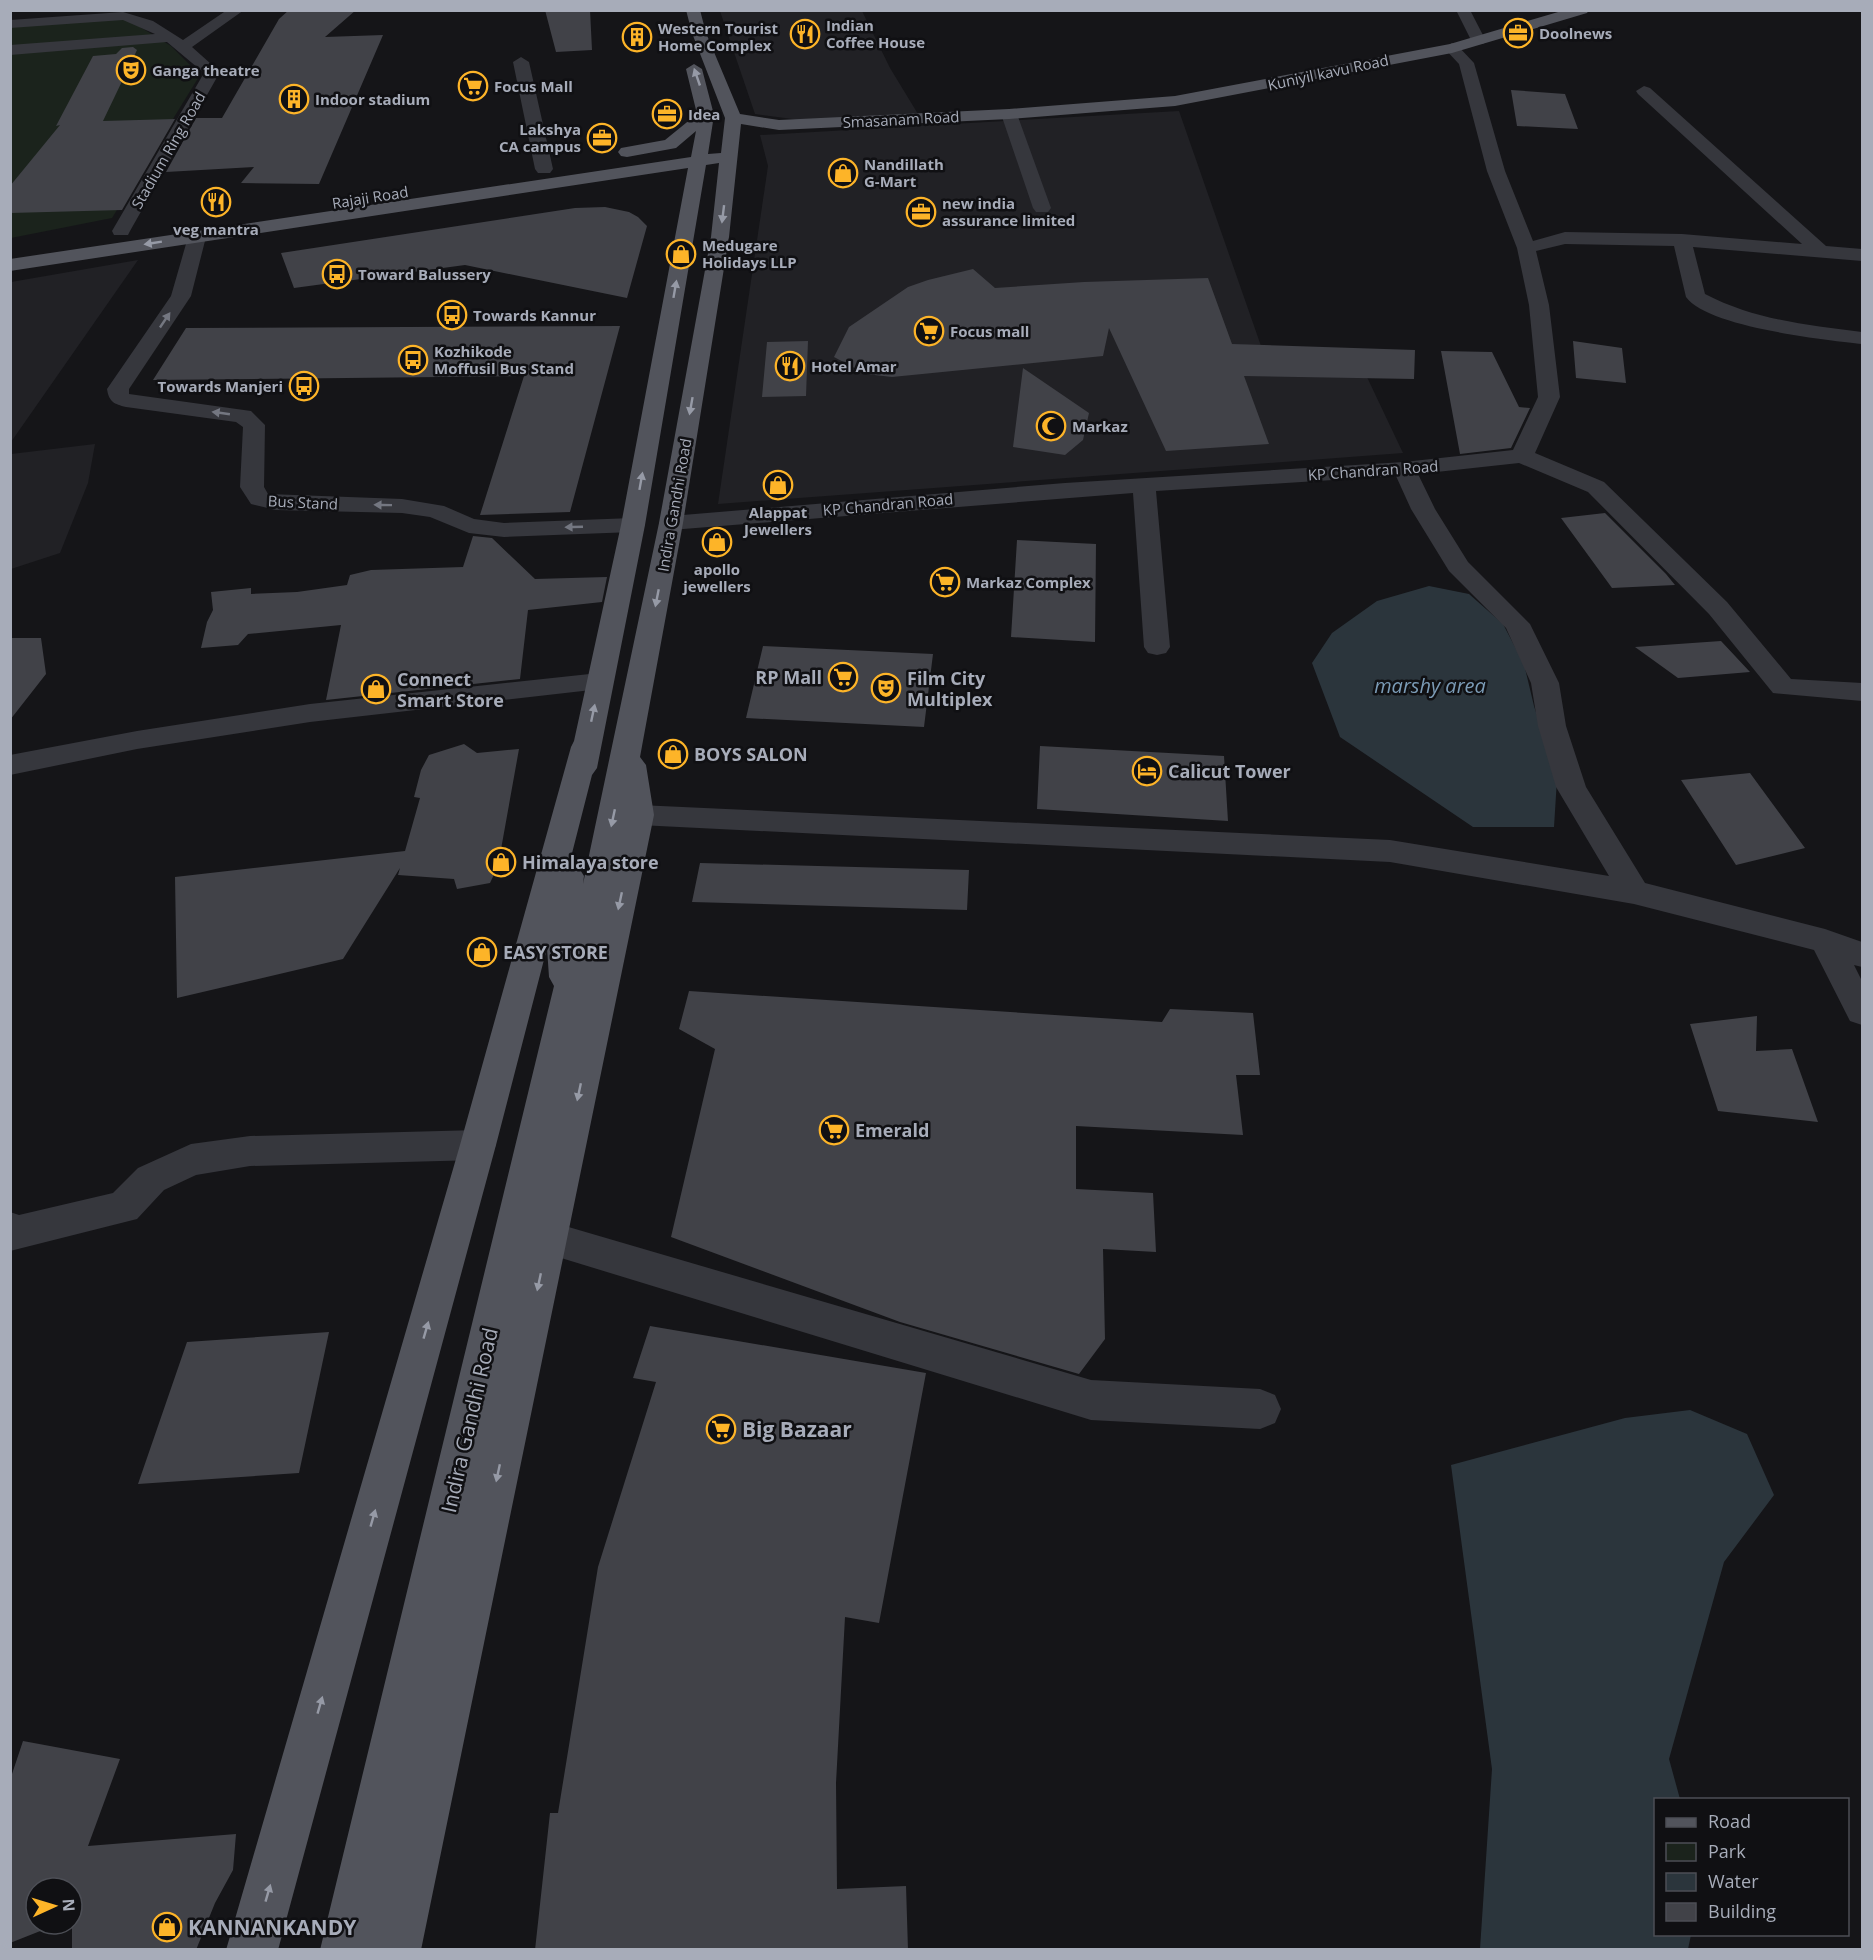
<svg xmlns="http://www.w3.org/2000/svg" width="1873" height="1960" font-family="'Open Sans',sans-serif">
<rect width="100%" height="100%" fill="#151518"/>
<!-- built -->
<path fill="#212125" d="M720,11H862L890,68L918,114L800,120L755,114Z
M1179,111L1268,366L1366,375L1403,453L718,504L768,166L760,135Z
M138,260L11,442V282Z
M95,444L88,483L60,553L11,569V454Z"/>
<!-- green -->
<path fill="#1b231c" d="M127,19L171,46L200,75L112,218L11,238V26Z"/>
<!-- water -->
<path fill="#2b353c" d="M1429,586L1469,594L1503,624L1524,664L1534,706L1557,779L1554,827H1473L1340,737L1312,663L1332,633L1377,601Z
M1690,1410L1747,1434L1774,1495L1724,1562L1669,1759L1680,1799L1656,1800V1934L1691,1935L1688,1949H1480L1492,1769L1451,1465L1625,1418Z"/>
<!-- building -->
<path fill="#414248" d="M289,10H356L325,37L383,35L319,184L241,183L254,167L166,172L196,118H222L279,19Z
M545,10H590L592,50L556,52Z
M133,47L137,50L103,121L175,119L122,210L10,213V186L60,125L56,126L93,56L116,54L122,48Z
M1511,90L1565,94L1578,129L1517,126Z
M605,207L629,212L638,217L647,226L627,298L465,265L294,288L281,253L575,208Z
M973,269L995,288L1084,282L1208,278L1232,344L1415,350L1414,379L1244,376L1269,444L1166,451L1109,328L1103,356L892,377L866,374L834,357L849,327L908,287L928,280Z
M620,326L570,512L480,515L524,376L153,380L186,328Z
M808,341L806,396L762,397L767,342Z
M1573,341L1622,348L1626,383L1576,378Z
M1441,351L1492,352L1519,407L1530,408L1511,448L1460,454Z
M1023,368L1089,413L1083,440L1065,455L1013,447Z
M1605,513L1666,574L1675,585L1612,588L1561,518Z
M473,536L492,538L535,579L607,577L602,602L528,610L520,679L326,700L341,625L248,634L238,645L201,648L207,622L213,610L211,592L251,588V594L297,592L347,585L350,575L371,570L463,567Z
M1017,540L1096,544L1095,642L1011,637Z
M10,638H41L46,674L10,720Z
M1721,641L1750,672L1678,678L1635,647Z
M763,646L933,654L924,727L746,718Z
M464,744L477,753L519,749L498,866L490,883L457,889L454,879L398,875L400,868L343,959L177,998L175,877L405,851L420,798L414,797L421,770L429,755Z
M1040,746L1224,756L1228,821L1037,809Z
M1750,773L1805,848L1736,865L1681,780Z
M700,863L969,870L967,910L692,902Z
M689,991L1162,1022L1170,1009L1253,1013L1260,1075H1236L1243,1135L1076,1126V1189L1153,1193L1156,1252L1103,1249L1105,1339L1079,1374L900,1322L671,1237L715,1049L679,1029Z
M1757,1016L1756,1051L1792,1049L1818,1122L1718,1111L1690,1024Z
M650,1326L926,1373L879,1623L845,1617L836,1783L837,1889L906,1886L908,1950H535L550,1813H558L598,1567L656,1382L633,1378Z
M329,1332L299,1473L138,1484L187,1342Z
M23,1741L120,1759L88,1846L236,1834L233,1870L215,1903L196,1950H72V1888H36V1924H58L10,1943V1780Z"/>
<g fill="none" stroke-linecap="round" stroke-linejoin="round">
<!-- minor -->
<path fill="#36373d" fill-rule="evenodd" d="M227,10H244L192,47L220,72L130,231L128,235H114L112,231L204,73L167,42L10,55V45L155,34L123,20L10,28V20L123,12L153,21L183,40Z
M1456,10H1470L1486,41L1483,44H1473Z
M1452,43L1457,45L1474,63L1505,171L1533,241L1565,232L1682,234L1802,244L1638,94L1636,91L1644,86L1650,88L1826,246L1862,249V261L1693,247L1705,294C1755,320 1807,325 1862,332V344C1825,340 1707,327 1686,297L1674,246L1565,244L1536,251L1549,305L1560,397L1535,453L1604,482L1727,602L1791,679L1862,683V701L1773,693L1709,614L1588,492L1519,463L1418,474L1435,509L1468,562L1530,624L1559,683L1566,726L1586,787L1645,883L1825,929L1862,942V967L1854,965L1862,981V1025L1850,1021L1814,950L1634,904L1390,862L639,825L628,822L624,815L628,808L639,805L1390,840L1609,876L1556,787L1538,726L1531,683L1506,628L1449,571L1411,509L1396,476L1156,491L1170,647L1166,653L1157,655L1148,653L1144,647L1133,493L671,530L662,528L659,523L662,518L671,516L1065,483L1404,462L1513,450L1538,397L1529,305L1517,248L1487,171L1459,64L1444,48Z
M521,57L529,62L553,169L550,173H538L535,169L513,62Z
M1009,109L1017,114L1051,208L1048,212H1036L1033,208L1001,114Z
M197,231L204,233L206,237L191,296L129,389V394L251,411L265,425L264,487L268,494L402,499L444,506L474,519L504,523L633,518L642,520L645,525L642,530L633,532L504,537L469,533L430,517L402,513L276,510L251,504L240,487L243,427L236,422L126,407C114,404 109,402 107,389L171,296L188,237L190,233Z
M599,673L609,676L613,682L609,688L310,722L137,749L10,775V755L137,731L310,704Z
M478,1130L491,1134L496,1145L491,1156L478,1160L250,1166L196,1175L164,1190L137,1219L10,1251V1212L19,1215L113,1193L138,1168L191,1144L250,1136Z
M548,1221L1091,1380L1260,1389L1275,1395L1281,1409L1275,1423L1260,1429L1091,1420L535,1250L529,1238L535,1226Z"/>
<!-- major -->
<path fill="#52545c" fill-rule="evenodd" d="M686,10H700L706,33L740,114L779,120L1009,109L1175,96L1450,44L1565,10H1589L1587,13L1452,53L1175,106L1009,119L779,130L741,124L729,237L683,523L640,757L646,765L654,815L421,1950H320L554,986L549,977L547,948L496,1145L278,1950H226L460,1145L571,747L574,741L621,525L688,168L10,271V259L691,157L696,131L676,148L627,157L621,156L618,152L621,148L665,140L697,114L686,69L694,64L702,69L714,115L708,154L721,153L725,118L692,33ZM719,163L711,237L659,523L583,884L584,876L579,868L569,865L592,775L597,768L645,525L706,165Z"/>
</g>
<!-- one-way arrows -->
<defs><path id="oneway-solid" d="M-6-.8H1V-3.2L6.5 0L1 3.2V.8H-6Z" transform="scale(1.5)"/></defs>
<g fill="#969aa6">
<use href="#oneway-solid" transform="translate(697 77) rotate(-109)"/>
<use href="#oneway-solid" transform="translate(723 214) rotate(97)"/>
<use href="#oneway-solid" transform="translate(153 243) rotate(171)"/>
<use href="#oneway-solid" transform="translate(675 289) rotate(-80)"/>
<use href="#oneway-solid" transform="translate(691 406) rotate(100)"/>
<use href="#oneway-solid" transform="translate(641 481) rotate(-80)"/>
<use href="#oneway-solid" transform="translate(657 598) rotate(101)"/>
<use href="#oneway-solid" transform="translate(593 713) rotate(-78)"/>
<use href="#oneway-solid" transform="translate(613 818) rotate(102)"/>
<use href="#oneway-solid" transform="translate(620 901) rotate(102)"/>
<use href="#oneway-solid" transform="translate(579 1092) rotate(102)"/>
<use href="#oneway-solid" transform="translate(539 1282) rotate(102)"/>
<use href="#oneway-solid" transform="translate(426 1330) rotate(-74)"/>
<use href="#oneway-solid" transform="translate(498 1473) rotate(102)"/>
<use href="#oneway-solid" transform="translate(373 1518) rotate(-74)"/>
<use href="#oneway-solid" transform="translate(320 1705) rotate(-74)"/>
<use href="#oneway-solid" transform="translate(268 1893) rotate(-74)"/>
</g>
<g fill="#747781">
<use href="#oneway-solid" transform="translate(165 320) rotate(-56)"/>
<use href="#oneway-solid" transform="translate(221 413) rotate(-172)"/>
<use href="#oneway-solid" transform="translate(383 505) rotate(-179)"/>
<use href="#oneway-solid" transform="translate(574 527) rotate(178)"/>
</g>
<!-- icons -->
<defs>
<g id="office-ring" transform="scale(1.5)"><circle r="9.5" fill="#101013" stroke="#fdb428" stroke-width="1.5"/><path d="M-6-3h4V-5.5h4V-3h4V5H-6ZM-1-4.5V-3h2v-1.5ZM-6 0V1H6V0Z" fill="#fdb428"/></g>
<g id="restaurant-ring" transform="scale(1.5)"><circle r="9.5" fill="#101013" stroke="#fdb428" stroke-width="1.5"/><path d="M-5-6h1v4h1v-4h1v4h1v-4h1v5L-1.5 .5V6h-2V.5L-5-1ZM5-6V6H3V1.5H1.5Q1.5-4 5-6Z" fill="#fdb428"/></g>
<g id="building-ring" transform="scale(1.5)"><circle r="9.5" fill="#101013" stroke="#fdb428" stroke-width="1.5"/><path d="M-4-6H4V6H1V3H-1V6H-4ZM-2.5-4.3h1.7v1.8h-1.7ZM.8-4.3h1.7v1.8H.8ZM-2.5-1h1.7V.8h-1.7ZM.8-1h1.7V.8H.8Z" fill="#fdb428"/></g>
<g id="theatre-ring" transform="scale(1.5)"><circle r="9.5" fill="#101013" stroke="#fdb428" stroke-width="1.5"/><path d="M-5-5.5Q0-4 5-5.5V0Q5 5 0 6Q-5 5-5 0ZM-3.3-2.5H-1v1.5H-3.3ZM1-2.5H3.3v1.5H1ZM-2.8 1Q0 5.5 2.8 1Z" fill="#fdb428"/></g>
<g id="supermarket-ring" transform="scale(1.5)"><circle r="9.5" fill="#101013" stroke="#fdb428" stroke-width="1.5"/><path d="M-6-5.5h2.5l.6 2H6L4.5 2H-2.5L-4.4-4H-6ZM-1.5 3.2a1.3 1.3 0 1 0 .1 0ZM3 3.2a1.3 1.3 0 1 0 .1 0Z" fill="#fdb428"/></g>
<g id="shop-ring" transform="scale(1.5)"><circle r="9.5" fill="#101013" stroke="#fdb428" stroke-width="1.5"/><path d="M-5-2.5h2.3a2.7 3.5 0 0 1 5.4 0H5L5.5 6h-11ZM-1.5-2.5h3a1.5 2.3 0 0 0-3 0Z" fill="#fdb428"/></g>
<g id="bus-ring" transform="scale(1.5)"><circle r="9.5" fill="#101013" stroke="#fdb428" stroke-width="1.5"/><path d="M-5-6H5V4H4V6H2V4H-2V6H-4V4H-5ZM-3.5-4V0h7V-4ZM-3.5 1.2v1.5H-2V1.2ZM2 1.2v1.5H3.5V1.2Z" fill="#fdb428"/></g>
<g id="mosque-ring" transform="scale(1.5)"><circle r="9.5" fill="#101013" stroke="#fdb428" stroke-width="1.5"/><path d="M3.5-4.9A6 6 0 1 0 3.5 4.9A5 5 0 1 1 3.5-4.9Z" fill="#fdb428"/></g>
<g id="hotel-ring" transform="scale(1.5)"><circle r="9.5" fill="#101013" stroke="#fdb428" stroke-width="1.5"/><path d="M-6-4.5h1.5V1H6V5H4.5V3h-9V5H-6ZM-4 0a1.8 1.8 0 1 1 3.6 0ZM.5 0V-2.5h3Q6-2.5 6 0Z" fill="#fdb428"/></g>
</defs>
<g fill-rule="evenodd">
<use href="#office-ring" x="1518" y="33"/>
<use href="#restaurant-ring" x="805" y="34"/>
<use href="#building-ring" x="637" y="37"/>
<use href="#theatre-ring" x="131" y="70"/>
<use href="#supermarket-ring" x="473" y="86"/>
<use href="#building-ring" x="294" y="99"/>
<use href="#office-ring" x="667" y="114"/>
<use href="#office-ring" x="602" y="138"/>
<use href="#shop-ring" x="843" y="173"/>
<use href="#restaurant-ring" x="216" y="202"/>
<use href="#office-ring" x="921" y="212"/>
<use href="#shop-ring" x="681" y="254"/>
<use href="#bus-ring" x="337" y="274"/>
<use href="#bus-ring" x="452" y="315"/>
<use href="#supermarket-ring" x="929" y="331"/>
<use href="#bus-ring" x="413" y="360"/>
<use href="#restaurant-ring" x="790" y="366"/>
<use href="#bus-ring" x="304" y="386"/>
<use href="#mosque-ring" x="1051" y="426"/>
<use href="#shop-ring" x="778" y="485"/>
<use href="#shop-ring" x="717" y="542"/>
<use href="#supermarket-ring" x="945" y="582"/>
<use href="#supermarket-ring" x="843" y="677"/>
<use href="#theatre-ring" x="886" y="688"/>
<use href="#shop-ring" x="376" y="689"/>
<use href="#shop-ring" x="673" y="754"/>
<use href="#hotel-ring" x="1147" y="771"/>
<use href="#shop-ring" x="501" y="862"/>
<use href="#shop-ring" x="482" y="952"/>
<use href="#supermarket-ring" x="834" y="1130"/>
<use href="#supermarket-ring" x="721" y="1429"/>
<use href="#shop-ring" x="167" y="1927"/>
</g>
<g text-anchor="middle" dominant-baseline="central" stroke-width="5" stroke-linejoin="round" paint-order="stroke">
<!-- far-poi labels -->
<g font-size="15" font-weight="bold" fill="#a7acb9" stroke="#101013" text-anchor="start">
<text x="826" y="25">Indian<tspan x="826" dy="17">Coffee House</tspan></text>
<text x="658" y="28">Western Tourist<tspan x="658" dy="17">Home Complex</tspan></text>
<text x="1539" y="33">Doolnews</text>
<text x="152" y="70">Ganga theatre</text>
<text x="494" y="86">Focus Mall</text>
<text x="315" y="99">Indoor stadium</text>
<text x="688" y="114">Idea</text>
<text x="581" y="129" text-anchor="end">Lakshya<tspan x="581" dy="17">CA campus</tspan></text>
<text x="864" y="164">Nandillath<tspan x="864" dy="17">G-Mart</tspan></text>
<text x="942" y="203">new india<tspan x="942" dy="17">assurance limited</tspan></text>
<text x="216" y="229" text-anchor="middle">veg mantra</text>
<text x="702" y="245">Medugare<tspan x="702" dy="17">Holidays LLP</tspan></text>
<text x="358" y="274">Toward Balussery</text>
<text x="473" y="315">Towards Kannur</text>
<text x="950" y="331">Focus mall</text>
<text x="434" y="351">Kozhikode<tspan x="434" dy="17">Moffusil Bus Stand</tspan></text>
<text x="811" y="366">Hotel Amar</text>
<text x="283" y="386" text-anchor="end">Towards Manjeri</text>
<text x="1072" y="426">Markaz</text>
<text x="778" y="512" text-anchor="middle">Alappat<tspan x="778" dy="17">Jewellers</tspan></text>
<text x="717" y="569" text-anchor="middle">apollo<tspan x="717" dy="17">jewellers</tspan></text>
<text x="966" y="582">Markaz Complex</text>
</g>
<!-- far-street labels -->
<g font-size="15" fill="#a7acb9" stroke="#101013">
<text transform="translate(1328 72) rotate(-12)">Kuniyil kavu Road</text>
<text transform="translate(901 119) rotate(-3)">Smasanam Road</text>
<text transform="translate(168 150) rotate(-60)">Stadium Ring Road</text>
<text transform="translate(370 197) rotate(-9)">Rajaji Road</text>
<text transform="translate(1373 470) rotate(-4)">KP Chandran Road</text>
<text transform="translate(303 502) rotate(3)">Bus Stand</text>
<text transform="translate(888 504) rotate(-5)">KP Chandran Road</text>
<text transform="translate(674 505) rotate(-80)">Indira Gandhi Road</text>
</g>
<!-- poi labels -->
<g font-size="18" font-weight="bold" fill="#a7acb9" stroke="#101013" text-anchor="start">
<text x="822" y="677" text-anchor="end">RP Mall</text>
<text x="907" y="678">Film City<tspan x="907" dy="21">Multiplex</tspan></text>
<text x="397" y="679">Connect<tspan x="397" dy="21">Smart Store</tspan></text>
<text x="694" y="754">BOYS SALON</text>
<text x="1168" y="771">Calicut Tower</text>
<text x="522" y="862">Himalaya store</text>
<text x="503" y="952">EASY STORE</text>
<text x="855" y="1130">Emerald</text>
</g>
<!-- water labels -->
<g font-size="20" font-style="italic" fill="#7b9bb6" stroke="#101013">
<text x="1430" y="685">marshy area</text>
</g>
<!-- near-street labels -->
<g font-size="21" fill="#a7acb9" stroke="#101013">
<text transform="translate(469 1420) rotate(-77)">Indira Gandhi Road</text>
</g>
<!-- near-poi labels -->
<g font-size="21" font-weight="bold" fill="#a7acb9" stroke="#101013" text-anchor="start">
<text x="742" y="1429">Big Bazaar</text>
<text x="188" y="1927">KANNANKANDY</text>
</g>
</g>
<!-- border -->
<rect width="1873" height="1960" fill="none" stroke="#a7acb9" stroke-width="24"/>
<!-- legend -->
<rect x="1654" y="1798" width="195" height="138" fill="#101013" stroke="#4c4e55" stroke-width="1.5"/>
<rect x="1666" y="1818" width="30" height="9" fill="#52545c" stroke="#4c4e55" stroke-width="1.5"/>
<text x="1708" y="1828" font-size="18" fill="#a7acb9">Road</text>
<rect x="1666" y="1843" width="30" height="18" fill="#1b231c" stroke="#4c4e55" stroke-width="1.5"/>
<text x="1708" y="1858" font-size="18" fill="#a7acb9">Park</text>
<rect x="1666" y="1873" width="30" height="18" fill="#2b353c" stroke="#4c4e55" stroke-width="1.5"/>
<text x="1708" y="1888" font-size="18" fill="#a7acb9">Water</text>
<rect x="1666" y="1903" width="30" height="18" fill="#414248" stroke="#4c4e55" stroke-width="1.5"/>
<text x="1708" y="1918" font-size="18" fill="#a7acb9">Building</text>
<!-- north arrow -->
<g transform="translate(54 1906) rotate(86)"><circle r="28" fill="#101013" stroke="#4c4e55" stroke-width="1.5"/>
<path d="M0-4.5L10 22L0 15L-10 22Z" fill="#fdb428"/>
<text y="-9" font-size="16" font-weight="bold" text-anchor="middle" fill="#a7acb9">N</text>
</g>
</svg>
